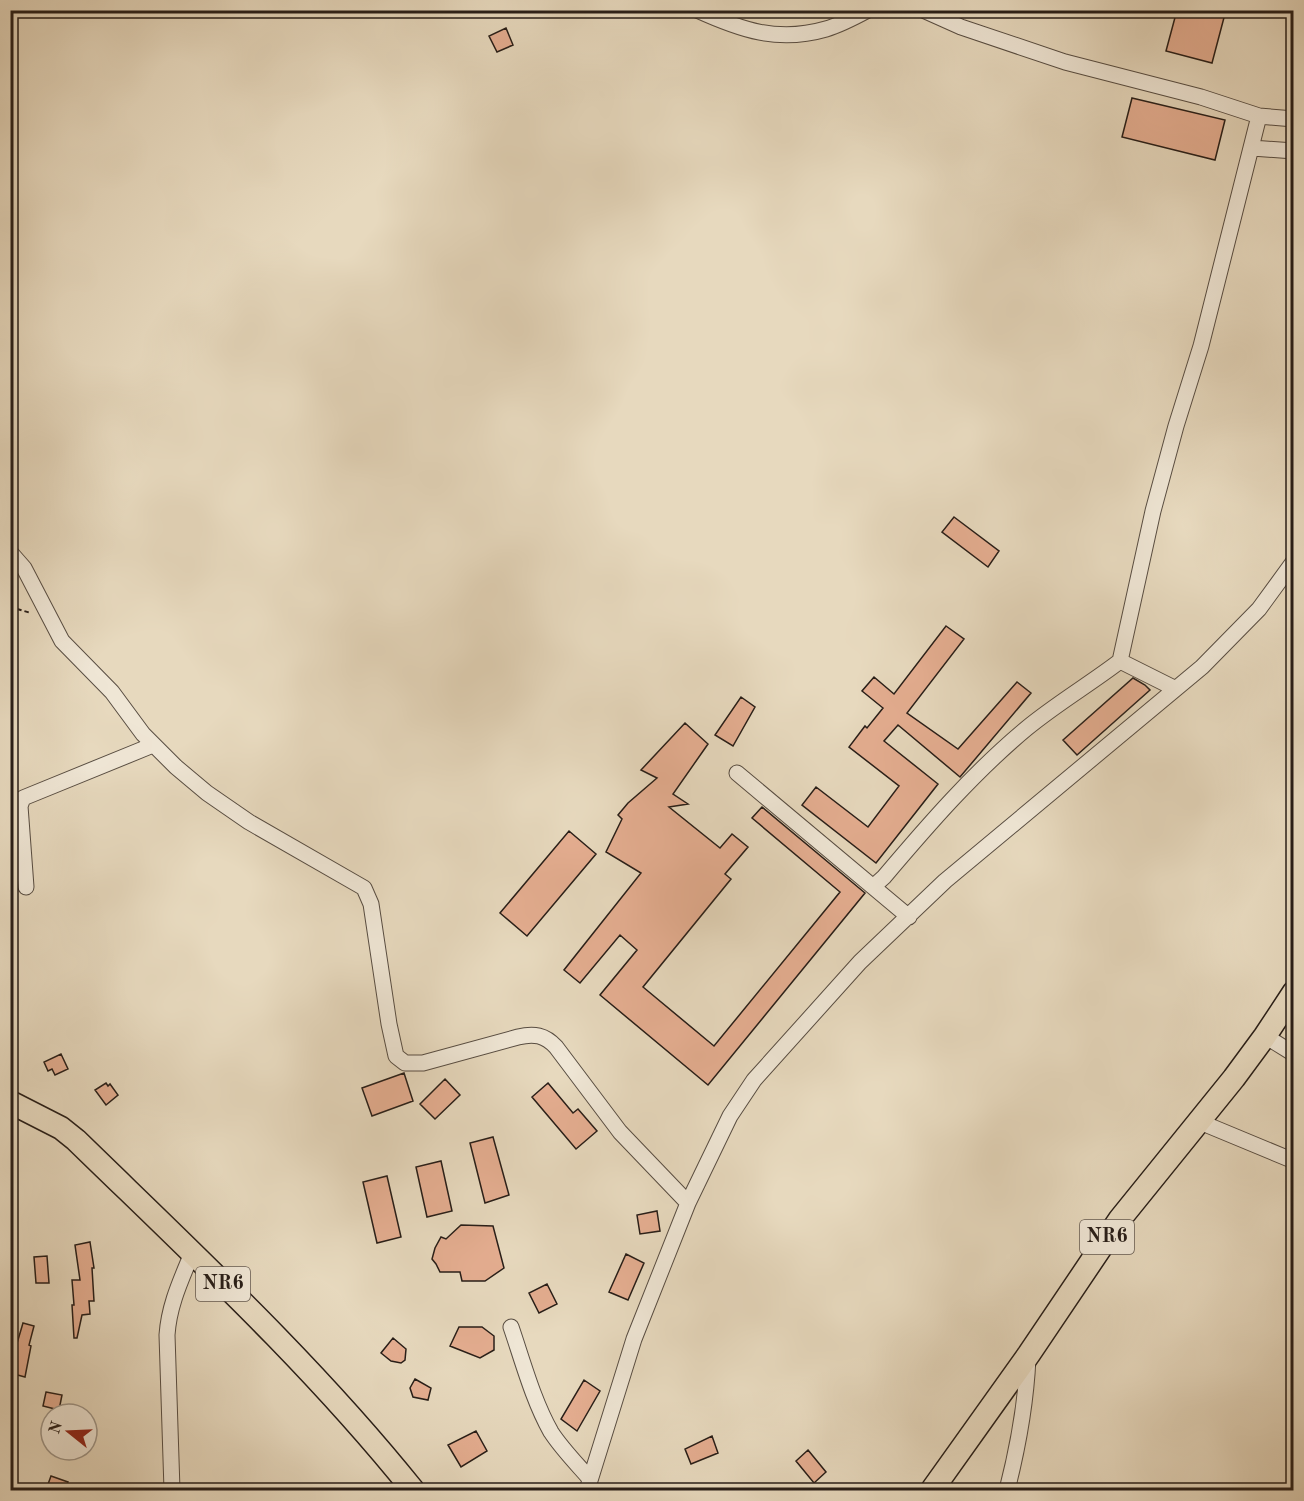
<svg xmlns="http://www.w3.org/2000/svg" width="1304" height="1501" font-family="'Old Standard TT',serif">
<rect width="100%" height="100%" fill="#e7d9be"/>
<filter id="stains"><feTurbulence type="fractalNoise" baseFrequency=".00333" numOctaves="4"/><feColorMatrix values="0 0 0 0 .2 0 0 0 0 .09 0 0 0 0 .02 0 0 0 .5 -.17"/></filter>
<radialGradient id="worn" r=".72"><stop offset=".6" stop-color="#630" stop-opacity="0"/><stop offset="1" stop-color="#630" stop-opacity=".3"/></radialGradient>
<!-- building -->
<path fill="#e5ae91" stroke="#281e18" stroke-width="1.5" d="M1177,10H1226L1212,63L1166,51Z
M506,28L513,45L497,52L489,36Z
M1132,98L1225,120L1215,160L1122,137Z
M954,517L999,551L988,567L942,532Z
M946,626L964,639L907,713L958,749L1017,682L1031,693L960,777L898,725L884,741L938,784L876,863L802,805L816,787L868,827L899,786L849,747L865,726L867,728L883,708L862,691L874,677L894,694Z
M1133,678L1145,685L1150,690L1077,755L1063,740Z
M741,697L755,707L733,746L715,735Z
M685,723L708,744L673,794L688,804L669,807L720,848L732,834L748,847L725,874L731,879L643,987L714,1046L840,892L752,818L762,807L865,893L708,1085L600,995L637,950L620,935L580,983L564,970L641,873L606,852L622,819L618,815L628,803L657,778L641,770Z
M569,831L596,854L527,936L500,913Z
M61,1054L68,1069L55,1075L52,1069L48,1071L44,1062Z
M404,1073L413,1101L372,1116L362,1088Z
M445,1079L460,1095L435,1119L420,1104Z
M106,1083L108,1086L110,1084L118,1095L106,1105L95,1090Z
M548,1083L573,1113L578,1109L597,1131L576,1149L532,1097Z
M493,1137L509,1195L485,1203L470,1143Z
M441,1161L452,1211L427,1217L416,1167Z
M387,1176L401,1237L377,1243L363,1182Z
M657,1211L660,1231L640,1234L637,1215Z
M461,1225L493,1226L504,1268L485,1281H462L460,1272H440L436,1264L432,1259L435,1248L441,1237L446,1239Z
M90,1242L94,1268H92L94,1301H89L90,1314L82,1315L77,1338H74L72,1305H74L72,1280H80L75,1245Z
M626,1254L644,1263L628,1300L609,1292Z
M47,1256L49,1283H36L34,1257Z
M547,1284L557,1304L539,1313L529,1293Z
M23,1323L34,1326L29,1345L31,1346L25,1377L10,1373V1367Z
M459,1327H482L494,1336V1350L480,1358L450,1346Z
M393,1338L406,1349L405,1360L401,1363L391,1361L381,1353Z
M415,1379L431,1388L428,1400L413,1397L410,1388Z
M584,1380L600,1391L577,1431L561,1419Z
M46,1392L62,1395L59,1410L43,1406Z
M476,1431L487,1451L461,1467L448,1445Z
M712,1436L718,1453L691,1464L685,1449Z
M808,1450L826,1472L814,1483L796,1461Z
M51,1476L68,1482L64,1491L47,1487Z"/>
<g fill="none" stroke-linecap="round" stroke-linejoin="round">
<!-- minor casing -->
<g stroke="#584d42" stroke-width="17">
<path id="minor" d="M697,10C741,30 778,43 826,29C840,25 855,17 868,10
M923,10L961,27L1065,62L1201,97L1259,116L1294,119
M1252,148L1294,151
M10,552L24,568L62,641L112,692L143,734L176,767L207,793L249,822L364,888L371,904L389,1024L396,1056L405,1063H423L518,1037C534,1033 545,1035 556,1047L620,1132L688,1203
M1120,661L1174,688
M737,773L909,917
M874,886L884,877C928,825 974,772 1027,728C1056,704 1090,684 1120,661L1153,511L1176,426L1201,346L1259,116
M26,887L20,806L23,798L153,745
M1265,1036L1294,1054
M1200,1122L1294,1161
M511,1327C523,1362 533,1400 551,1432C562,1449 577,1464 590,1479
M172,1490L167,1335C169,1305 181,1280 192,1253
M587,1490L634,1339L688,1203L730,1116L754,1080L860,962L945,881L1202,667L1259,609L1294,561
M1007,1490C1018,1447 1026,1403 1028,1358"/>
</g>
<!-- primary casing -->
<g stroke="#281e18" stroke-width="25">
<path id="primary" d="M10,1102L61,1128L76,1140C192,1253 312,1364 413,1490
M932,1490L1029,1354L1120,1219L1234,1078L1265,1036L1294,992"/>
</g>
<!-- path -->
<path stroke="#281e18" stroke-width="2" stroke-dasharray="4.5 3" stroke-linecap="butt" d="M10,607L31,613"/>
<!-- minor -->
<use href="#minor" stroke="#efe6d5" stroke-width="15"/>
<!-- primary -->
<use href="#primary" stroke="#e7d9be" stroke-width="22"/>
</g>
<g text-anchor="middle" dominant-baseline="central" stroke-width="5" stroke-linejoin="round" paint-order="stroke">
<!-- shield labels -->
<g fill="#efe6d5" stroke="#645a51" stroke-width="1.5">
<rect x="1080" y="1220" width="54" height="34" rx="4.5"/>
<rect x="196" y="1267" width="54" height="34" rx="4.5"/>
</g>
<g font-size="20" font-weight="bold" fill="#281e18">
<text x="1107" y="1237">NR6</text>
<text x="223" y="1284">NR6</text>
</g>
</g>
<!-- margin -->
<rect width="1304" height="1501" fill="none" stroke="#e7d9be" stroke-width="36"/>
<rect x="12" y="12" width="1280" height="1477" fill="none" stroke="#281e18" stroke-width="3"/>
<rect x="18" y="18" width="1268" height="1465" fill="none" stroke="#281e18" stroke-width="1.5"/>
<!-- north arrow -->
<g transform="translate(69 1432) rotate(288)"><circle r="28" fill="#efe6d5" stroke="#9f9689" stroke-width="1.5"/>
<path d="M0-4.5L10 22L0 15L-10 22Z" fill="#8f2418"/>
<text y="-9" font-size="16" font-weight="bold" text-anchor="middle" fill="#281e18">N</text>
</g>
<rect width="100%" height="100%" filter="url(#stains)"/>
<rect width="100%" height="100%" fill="url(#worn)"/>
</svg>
